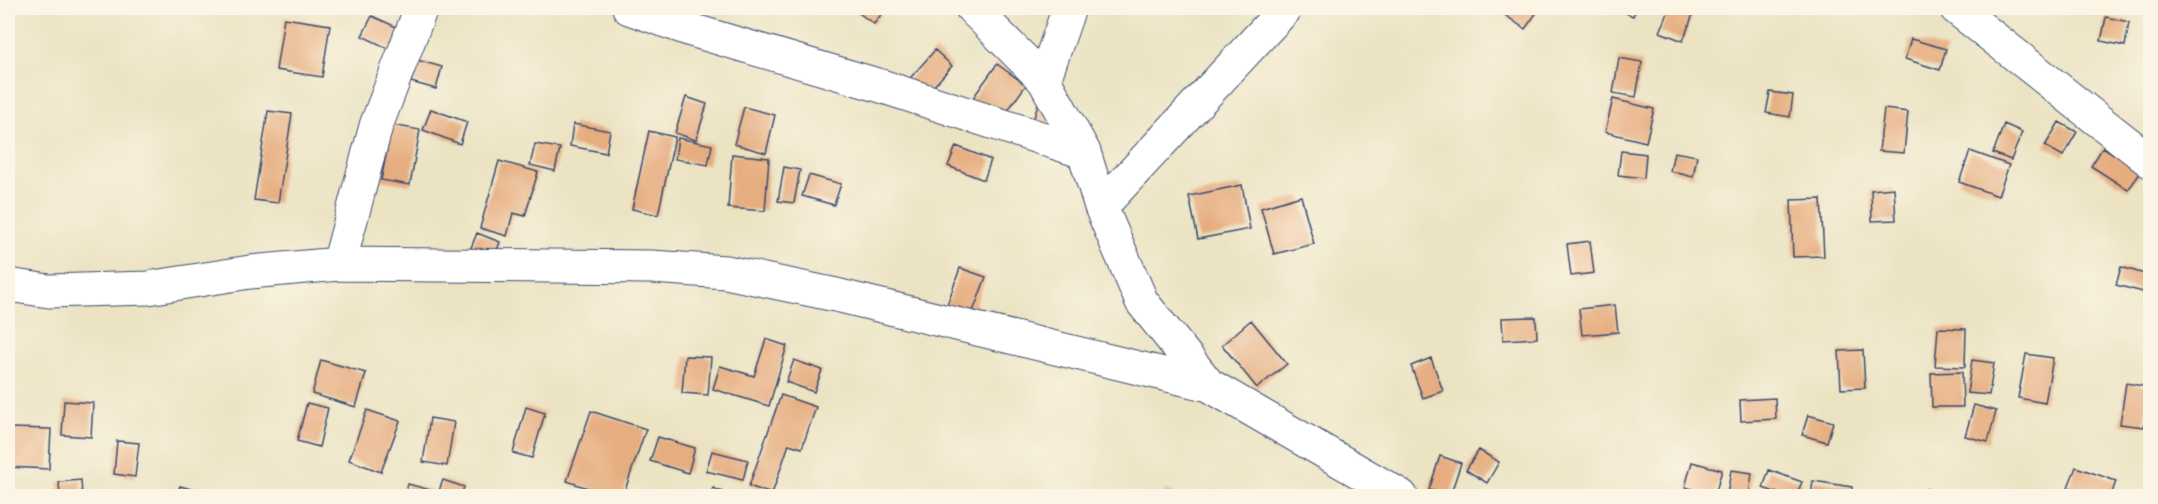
<svg xmlns="http://www.w3.org/2000/svg" width="2158" height="504" font-family="'IM FELL DW Pica',serif">
<rect width="100%" height="100%" fill="#fcf5e5"/>
<filter id="ink" filterUnits="userSpaceOnUse"><feTurbulence type="fractalNoise" baseFrequency=".0167" numOctaves="2"/><feDisplacementMap in="SourceGraphic" scale="12" xChannelSelector="R" yChannelSelector="G"/><feConvolveMatrix kernelMatrix="1 2 1 2 8 2 1 2 1" color-interpolation-filters="sRGB"/></filter>
<filter id="wash" filterUnits="userSpaceOnUse"><feTurbulence type="fractalNoise" baseFrequency=".008" numOctaves="4" result="noise"/><feDisplacementMap in="SourceGraphic" scale="24" xChannelSelector="R" yChannelSelector="G"/><feGaussianBlur stdDeviation="1.35" result="paint"/><feColorMatrix in="noise" values="0 0 0 0 0 0 0 0 0 0 0 0 0 0 0 0 0 1.4 0 .05"/><feComposite in="paint" operator="in"/></filter>
<g filter="url(#wash)">
<rect width="100%" height="100%" fill="#ebe3c2"/>
<g id="blocks">
<!-- building -->
<path fill="#e6ad80" d="M852,8H886L874,24Z
M1495,8H1540L1525,29Z
M1614,8H1637L1633,16Z
M1670,8L1695,9L1683,41L1660,32Z
M372,16L412,34L402,55L362,36Z
M2106,17L2129,22L2125,46L2101,41Z
M284,18L330,25L322,77L276,70Z
M1911,39L1946,49L1940,70L1905,59Z
M935,50L952,66L921,100L904,85Z
M1619,58L1642,62L1636,97L1613,93Z
M417,60L442,67L436,89L411,82Z
M997,64L1026,85L1003,117L1032,125L1039,100L1066,156L965,109Z
M1770,92L1793,95L1790,117L1766,113Z
M686,97L707,104L696,140L675,133Z
M1613,99L1654,109L1646,142L1605,132Z
M744,107L775,115L766,153L734,144Z
M431,109L467,122L460,144L423,130Z
M1884,109L1908,112L1904,153L1879,151Z
M268,111L292,114L278,203L254,200Z
M2059,122L2077,132L2063,156L2045,146Z
M573,124L610,131L606,153L570,146Z
M2004,124L2022,132L2011,160L1993,153Z
M392,125L420,130L410,185L381,180Z
M649,131L675,137L658,215L632,209Z
M678,138L712,145L708,165L675,159Z
M535,144L560,148L555,171L530,165Z
M956,146L991,160L984,180L948,166Z
M2103,147L2141,172L2128,190L2091,166Z
M1621,151L1646,154L1644,178L1618,175Z
M1970,151L2009,165L1998,196L1959,182Z
M1674,152L1697,156L1693,177L1670,171Z
M732,154L769,158L765,211L728,208Z
M499,161L538,172L525,216L513,213L507,236L480,228Z
M784,167L800,170L794,203L778,201Z
M809,175L841,184L834,205L802,196Z
M1242,185L1250,229L1198,239L1189,196Z
M1894,188L1896,220L1872,221L1871,190Z
M1301,196L1314,244L1274,254L1261,208Z
M1821,199L1824,256L1793,257L1791,200Z
M477,233L500,242L492,265L468,255Z
M1590,241L1594,273L1571,276L1567,244Z
M2121,267L2148,275L2143,292L2116,285Z
M960,268L986,277L971,317L946,308Z
M1615,305L1618,332L1582,335L1579,309Z
M1536,317L1537,338L1503,340L1502,318Z
M1251,320L1287,364L1257,388L1222,345Z
M1938,328L1966,329L1965,367L1935,366Z
M766,339L787,346L769,406L713,389L720,366L754,376Z
M1863,350L1865,388L1841,389L1839,351Z
M2026,354L2053,358L2045,403L2018,398Z
M685,356L711,357L708,395L682,393Z
M1431,358L1443,391L1423,398L1411,366Z
M321,360L366,373L356,407L312,394Z
M794,360L822,370L814,392L786,382Z
M1972,360L1994,363L1989,395L1967,393Z
M1962,372L1963,407H1932L1931,373Z
M2126,383L2149,387L2144,427L2120,424Z
M781,395L816,407L802,448L789,444L772,494L749,486Z
M1775,398L1776,419L1741,421L1740,400Z
M64,401L93,403L91,437L62,435Z
M307,403L328,408L319,447L297,441Z
M1974,405L1996,411L1988,442L1965,436Z
M526,407L545,413L532,458L513,453Z
M367,410L400,421L381,472L349,460Z
M591,411L646,429L623,496H611L567,481Z
M1808,415L1833,422L1827,442L1802,435Z
M430,418L454,422L447,466L423,462Z
M8,428L51,429L49,469L8,467Z
M658,437L695,448L688,473L650,461Z
M117,441L139,443L135,477L114,474Z
M1479,450L1499,462L1487,483L1466,470Z
M712,451L748,460L743,480L706,471Z
M1440,456L1461,463L1450,496L1429,490Z
M1692,462L1722,470L1715,495L1685,487Z
M2076,467L2116,481L2111,496H2095L2068,487Z
M1731,470L1752,473L1749,496H1727Z
M1769,470L1802,482L1796,496H1786L1763,488Z
M81,480L82,496H60L59,482Z
M443,480L464,487L461,496H437Z
M1813,481L1852,487L1851,496H1811Z
M408,484L434,491L432,496H405Z
M180,486L216,496H177Z
M713,488L732,496H709Z
M1926,489L1955,496H1924Z
M1166,490L1180,496H1163Z
M8,491L26,494V496H8Z
M2030,491L2059,495V496H2029Z
M232,493L260,495V496H232Z"/>
</g>
</g>
<g filter="url(#ink)">
<use href="#blocks" fill-opacity="0" stroke="#3a4a6d" stroke-width="1.5"/>
<g fill="none" stroke-linecap="round" stroke-linejoin="round">
<!-- minor casing -->
<g stroke="#3a4a6d" stroke-width="35">
<path id="minor" d="M629,8L691,30L881,86L1084,152
M972,8L1044,80L1084,152L1101,207L1142,302L1209,385L1401,496
M1956,8L2150,161
M1044,80L1069,8
M1101,207L1286,8
M339,264L376,126L421,8
M8,285L49,291L148,288L250,272L339,264L652,267L726,272L836,295L1209,385"/>
</g>
<!-- minor -->
<use href="#minor" stroke="#fff" stroke-width="33"/>
</g>
</g>
<!-- margin -->
<rect width="2158" height="504" fill="none" stroke="#fcf5e5" stroke-width="30"/>
</svg>
